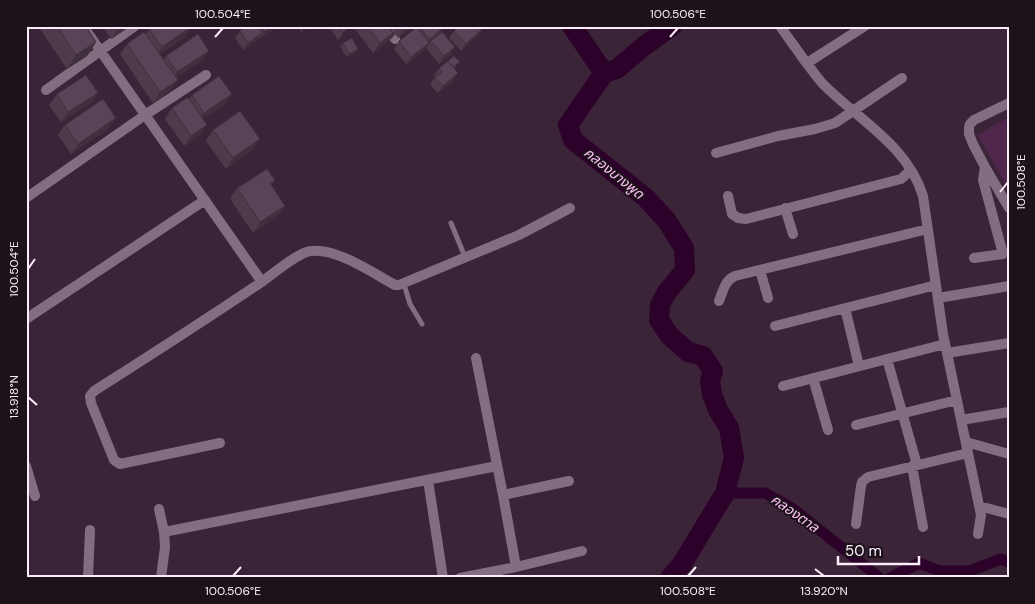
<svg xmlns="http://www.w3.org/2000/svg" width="1035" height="604" font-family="'DM Sans','Noto Sans Thai',sans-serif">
<rect width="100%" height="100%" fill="#3b2438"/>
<!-- green -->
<path fill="#51264c" d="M1009,117V190L978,135Z"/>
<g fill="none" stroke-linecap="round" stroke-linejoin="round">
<!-- canal -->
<path stroke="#2d022a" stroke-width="11" d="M725,493H765L792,508L880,578
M890,578L919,563L940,571H969L1001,559L1009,562"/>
<!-- river -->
<path stroke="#2d022a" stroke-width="20" d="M572,26L604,73L568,125L573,140L646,198L667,221L684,248L685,270L667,292L660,305L659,320L669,335L688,352L703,356L713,371L710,381L712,394L718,410L729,428L734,458L725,493L682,564L670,578
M604,73L617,69L644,46L672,26"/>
<!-- lane -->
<path stroke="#836d80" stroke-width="5" d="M451,223L465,257
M404,284L410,304L422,324"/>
<!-- street -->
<path stroke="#836d80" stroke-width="10" d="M83,26L262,282
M386,26L395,39
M780,26C789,39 798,51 807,64C813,71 818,79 824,85C859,120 908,146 923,196L943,334L981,515L978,534
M807,63L865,26
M46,90L135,26
M716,153L778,136L815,129L835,123L902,78
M985,167L1009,208
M728,196L732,214L738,218L746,219L901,179L911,170
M26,198L145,115L206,75
M785,208L793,234
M974,258L1003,254L983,180L985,167L973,144L969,134V127L970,124L974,120L1009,103
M760,270L768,298
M938,298L1009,286
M719,301C723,291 725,280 735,276L928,229
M845,308L859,366
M26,319L205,200
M775,326L936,285
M947,353L1009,343
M476,358L503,495L516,567
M887,359L917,465
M813,378L828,430
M783,386L945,344
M961,420L1009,412
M856,425L957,400
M966,442L1009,454
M220,443L120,464L114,460L91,403L90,396L94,391C149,356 205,320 260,283C272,275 298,252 311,251C337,248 373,273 395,285H399L519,235L570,208
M26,466L35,496
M912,466L923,527
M428,480L443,578
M503,495L569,481
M979,506L1009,514
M159,509L164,532
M856,524L861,486L862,482L868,477L968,453
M88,578L90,530
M161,578L165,547L164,532L497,466
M460,578L516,567L582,551"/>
</g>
<!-- wall -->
<path fill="#4e3a4b" d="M38,26H86L96,42L87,56L67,69Z
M102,26H128L126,29L111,39Z
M246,26H275L272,30L259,39V38L257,40L243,50L235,38L240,31Z
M298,26H314L301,32Z
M329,26H349L338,40Z
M353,26H413L412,28L398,38L395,34L392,38L373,53Z
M413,26H440L442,29L437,36L429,43L424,50L406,64L394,49L399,41L415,28Z
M457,26H484L479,34L461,51L449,38L454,31L458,27Z
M149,29L185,37L160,54L164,60L166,56L209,51L201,61L176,78L170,91L153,103L120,54L127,44L146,34Z
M431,41L450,55L439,64L426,48Z
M343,43L355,53L346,57L340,46Z
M457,66L454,68L453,81L438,93L430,85L435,77L434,75L439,68Z
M98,93L91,103L61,122L49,105L57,94Z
M232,94L224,105L203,119L200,135L184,146L165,119L172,108L189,99L192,95Z
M65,125L108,129L71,154L58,135Z
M213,130L252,150L226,169L206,141Z
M275,180L271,185L285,206L277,216L253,233L230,199L237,188Z"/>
<!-- shaded-wall -->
<path fill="#402f3d" d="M122,26H128L126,29L111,39L118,29Z
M192,26L185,37L155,58L162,47Z
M273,26H275L272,30L259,39L264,32Z
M305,26H314L301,32Z
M410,26H413L412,28L398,38L403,31Z
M484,27L479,34L461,51L466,44Z
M442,29L437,36L425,46L430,39Z
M397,31L392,38L373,53L380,43L393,33Z
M262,33L257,40L243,50L248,43Z
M96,42L87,56L67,69L76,55Z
M429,43L424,50L406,64L411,57Z
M455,47L450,55L439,64L444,56Z
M358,49L355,53L346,57L349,54Z
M209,51L201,61L170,82L177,72Z
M458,73L453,81L438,93L443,86Z
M178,80L170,91L153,103L160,92Z
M98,93L91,103L61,122L68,112Z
M232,94L224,105L197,123L204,113Z
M116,118L108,129L71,154L78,144Z
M207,125L200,135L184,146L191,136Z
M260,139L252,150L226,169L233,158Z
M285,206L277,216L253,233L260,222Z"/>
<!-- building -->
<path fill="#5b4357" stroke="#402f3d" d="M57,26H86L96,42L76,55Z
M153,26H192L162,47L149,29Z
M246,26H258L262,33L248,43L240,31Z
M261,26H273L264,32Z
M339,26H349L343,33Z
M368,26H387L393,33L380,43Z
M387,26H393L397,31L390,37L393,33Z
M399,26H410L403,31Z
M422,26H440L442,29L430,39L420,28Z
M459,26H484V27L466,44L454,31Z
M417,27L429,43L411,57L399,41Z
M144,32L178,80L160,92L127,44Z
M442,32L455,47L444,56L431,41Z
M198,34L209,51L177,72L166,56Z
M352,38L358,49L349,54L343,43Z
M454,56L460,62L453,67L448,61Z
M448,61L458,73L443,86L435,78L442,72L439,68Z
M86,75L98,93L68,112L57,94Z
M219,76L232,94L204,113L192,95Z
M188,97L207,125L191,136L172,108Z
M103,99L116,118L78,144L65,125Z
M240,111L260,139L233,158L213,130Z
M267,169L275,180L270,183L285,206L260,222L237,188Z"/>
<!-- ticks -->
<path fill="none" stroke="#fcedfa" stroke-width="2" d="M215,37L223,28M670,37L678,28M1000,192L1008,182M28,269L35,259M28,397L37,405M815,569L824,576M233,576L241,567M688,576L696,567"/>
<g text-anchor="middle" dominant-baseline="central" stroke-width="4" stroke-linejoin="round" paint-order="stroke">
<!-- water labels -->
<g font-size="14" font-style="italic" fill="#fcc0f4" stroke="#1c121a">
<text transform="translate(614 173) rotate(39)">คลองบางพูด</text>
<text transform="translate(795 513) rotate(35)">คลองตาล</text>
</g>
</g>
<!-- border -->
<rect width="1035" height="604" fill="none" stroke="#1c121a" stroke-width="55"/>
<!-- scale -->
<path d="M838 556v8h81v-8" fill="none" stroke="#fcedfa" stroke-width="2.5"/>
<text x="845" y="556" font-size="15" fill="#fcedfa" stroke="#1c121a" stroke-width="4" paint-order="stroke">50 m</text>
<rect x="28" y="28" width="980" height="548" fill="none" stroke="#fcedfa" stroke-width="2"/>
<g font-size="12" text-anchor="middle" fill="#fcedfa">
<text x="223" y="18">100.504°E</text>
<text x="678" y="18">100.506°E</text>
<text transform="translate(1021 182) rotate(-90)" y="4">100.508°E</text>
<text transform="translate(14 269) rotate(-90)" y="4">100.504°E</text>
<text transform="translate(14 397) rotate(-90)" y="4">13.918°N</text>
<text x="233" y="595">100.506°E</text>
<text x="688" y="595">100.508°E</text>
<text x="824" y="595">13.920°N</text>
</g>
</svg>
